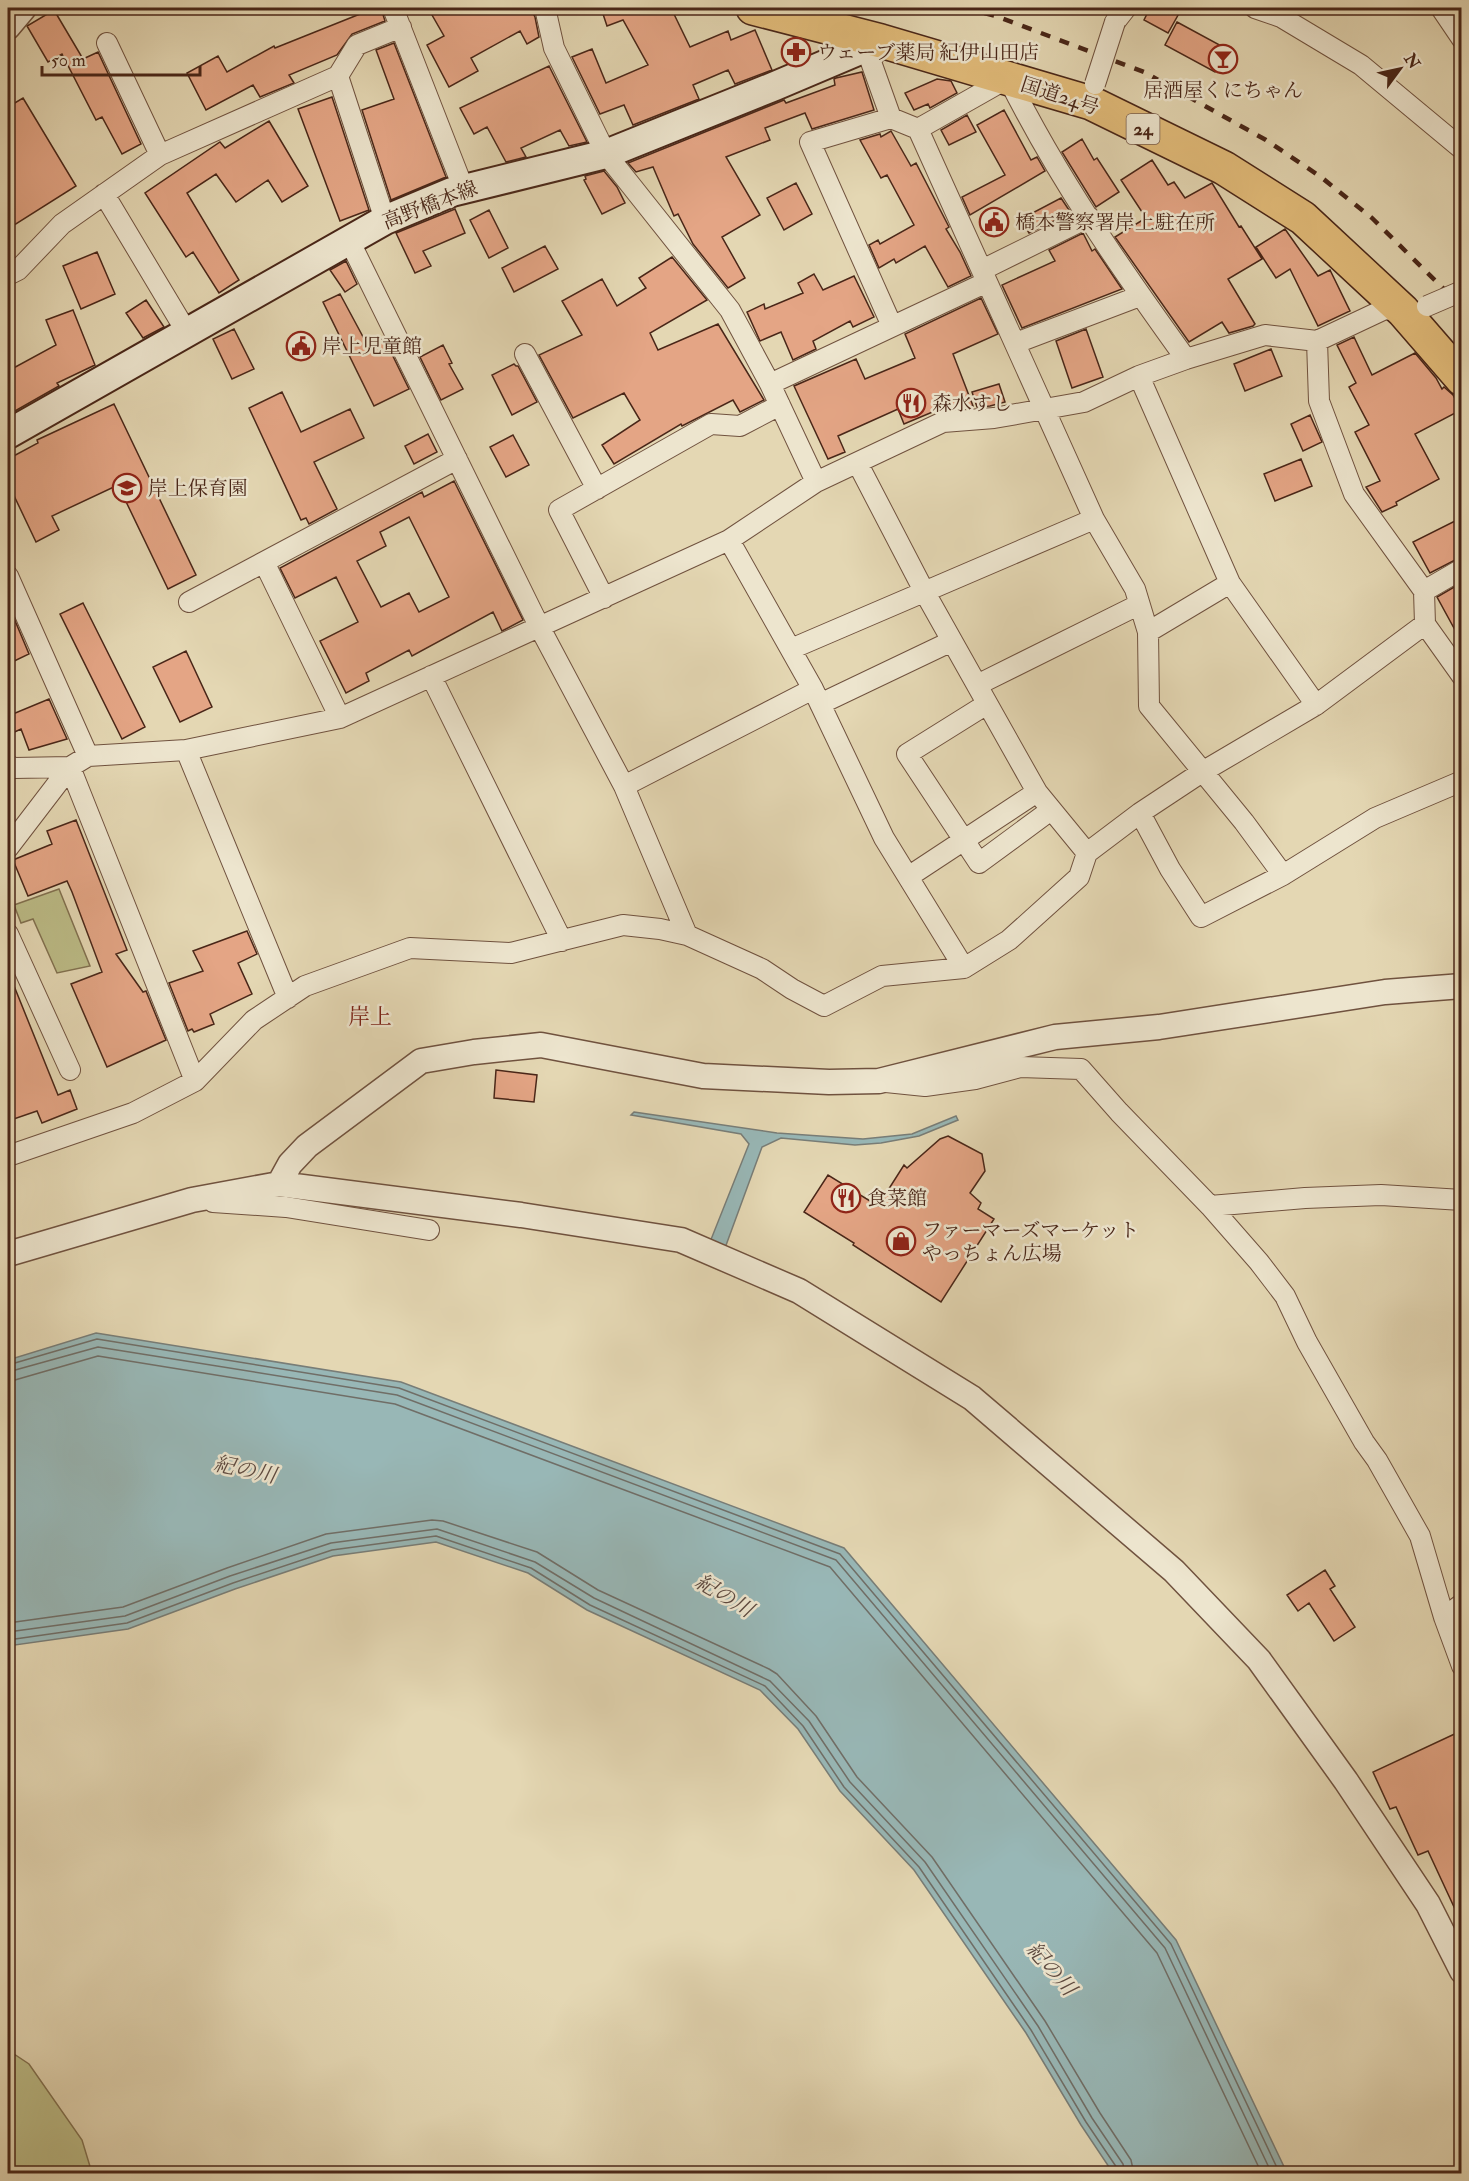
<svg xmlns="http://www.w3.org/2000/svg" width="1469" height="2181" font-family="'IM FELL Double Pica','Noto Serif JP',serif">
<rect width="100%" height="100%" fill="#e4d7b3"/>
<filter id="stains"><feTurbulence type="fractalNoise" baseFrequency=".00333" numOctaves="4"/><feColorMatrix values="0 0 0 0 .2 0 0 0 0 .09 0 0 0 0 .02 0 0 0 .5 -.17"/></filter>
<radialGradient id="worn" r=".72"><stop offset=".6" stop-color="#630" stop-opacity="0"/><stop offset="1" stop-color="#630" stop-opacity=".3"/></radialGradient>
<!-- green -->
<path fill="#bcbc87" stroke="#827150" stroke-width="1.5" d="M59,889L90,966L57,973L33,919L21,923L14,905Z
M8,2050L29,2064L82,2140L92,2173H8Z"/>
<!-- water -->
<path fill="#98b7b6" stroke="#787d77" stroke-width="1.5" d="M634,1112L777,1133L863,1139L912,1134L956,1116L958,1120L919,1136L881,1143L855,1145L781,1138L762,1147L725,1248L710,1242L749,1144L741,1134L631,1115Z
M96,1333L401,1382L844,1548L1176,1940L1287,2173H1113L1081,2125L1026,2033L914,1870L840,1791L798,1729L760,1690L587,1610L528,1573L436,1542L333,1556L235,1589L128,1629L8,1646V1360Z"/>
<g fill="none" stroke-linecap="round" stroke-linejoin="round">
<!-- shore -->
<path stroke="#706e67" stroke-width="1.5" d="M8,1365L97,1339L399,1388L840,1554L1171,1944L1280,2174
M8,1372L98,1347L397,1395L836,1560L1165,1948L1272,2174
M8,1382L98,1356L395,1404L830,1567L1157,1953L1262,2174
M8,1623L123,1607L227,1568L326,1534L432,1520L443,1521L537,1552L598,1590L769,1669L777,1674L816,1716L857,1777L932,1857L1045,2021L1100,2113L1131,2160L1134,2174
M8,1632L125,1616L230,1576L331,1543L437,1529L535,1562L594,1598L770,1681L809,1721L850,1782L925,1862L1038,2026L1092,2118L1123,2164L1125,2174
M8,1640L127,1623L233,1583L332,1550L436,1536L531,1568L590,1605L765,1686L803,1726L844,1787L919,1867L1031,2030L1086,2122L1117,2168L1118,2174"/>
</g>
<!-- building -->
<path fill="#e4a585" stroke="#492618" stroke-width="1.5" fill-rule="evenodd" d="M358,8H381L385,21L352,34L337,55L289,75L294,83L260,97L253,85L206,110L187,73L218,56L227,72L274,46L275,48L360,14Z
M428,8H530L535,17L539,37L527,44L520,31L471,58L478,71L449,87L427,45L444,36Z
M601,8H671L690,47L728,31L731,40L755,30L772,70L735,84L728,70L693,85L699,99L633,125L624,105L600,114L572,57L592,49L606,83L648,65L623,20L607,26Z
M1150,8H1182L1168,33L1144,20Z
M54,10L83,59L98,52L141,144L122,154L102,117L96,120L62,54L48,62L27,26Z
M1177,22L1227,49L1215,72L1165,45Z
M394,43L446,177L391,200L362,110L394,99L376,50Z
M549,66L587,142L569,146L560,130L521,148L526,157L506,162L487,127L474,134L460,108Z
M862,72L874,110L812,129L805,113L765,128L770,140L726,157L760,215L722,237L745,278L728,288L693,244L678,214L674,216L653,167L636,172L628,163L784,100L786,103L835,85L834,79L836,78Z
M937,79L951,81L957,93L930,108L928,104L914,110L905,93Z
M332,97L369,210L340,221L298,109Z
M23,98L76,186L8,229V107Z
M1004,110L1031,160L1037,157L1045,171L970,215L962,197L1005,175L977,125Z
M967,115L976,132L949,145L941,130Z
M269,121L308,186L282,202L268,180L236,202L216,174L187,193L239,280L219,293L193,252L186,257L145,193L220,142L225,148Z
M891,131L911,166L916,163L949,227L946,229L960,252L971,276L948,287L925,246L896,263L894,259L879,268L869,245L878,240L880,244L914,225L887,175L881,178L860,140L880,134L881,137Z
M1082,139L1094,160L1097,158L1119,192L1096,207L1062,152Z
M1152,160L1168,185L1174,182L1185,198L1212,183L1239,227L1241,226L1262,259L1228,279L1255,324L1253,326L1229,333L1222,322L1189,342L1115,237L1146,218L1121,180Z
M604,171L617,187L625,203L602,214L584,180L586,179L585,176Z
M796,183L812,214L784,230L767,198Z
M1061,198L1071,213L1029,233L1021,219Z
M455,209L465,233L423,251L431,266L415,273L396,233Z
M489,210L508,248L489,258L470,220Z
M1285,229L1318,276L1330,270L1350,311L1318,326L1290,269L1276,278L1256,247Z
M1083,233L1092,251L1095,249L1122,289L1022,328L1002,285L1055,261L1049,250Z
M545,246L558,269L514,292L502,268Z
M97,252L115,294L81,309L63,266Z
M672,257L707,300L650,333L658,350L718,324L764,400L740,412L733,400L682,426L681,424L614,464L602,445L640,420L624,393L573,418L539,355L582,335L562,301L602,279L617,306L646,288L639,278Z
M346,261L357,284L345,292L330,270Z
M814,274L823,290L854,276L874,317L853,327L850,321L813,341L816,349L793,360L781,332L760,341L747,312L764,304L765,309L803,293L798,283Z
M340,294L368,346L384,338L409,389L374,406L323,302Z
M981,298L998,334L953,354L973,406L943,410L942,408L904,424L898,409L838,436L845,452L828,459L794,386L856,359L865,379L915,358L905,334Z
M146,300L164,327L143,338L126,313Z
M73,310L95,365L57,383L59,386L8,415V371L56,345L46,320Z
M234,329L254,369L232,379L213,339Z
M1086,329L1103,377L1072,388L1056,341Z
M1354,337L1372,375L1415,353L1436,378L1442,389L1444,387L1453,395L1461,410L1415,434L1439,479L1396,502L1397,505L1382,512L1366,487L1380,481L1355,432L1369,425L1349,387L1356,383L1337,345Z
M443,345L452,363L449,364L463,389L441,400L420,357Z
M1271,349L1282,376L1245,391L1234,364Z
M514,364L516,366H518L537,402L512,415L492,375Z
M999,384L1005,402L990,406L977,407L972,392Z
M282,392L301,432L350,409L364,438L314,462L337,509L309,524L306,518L301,520L249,408Z
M114,404L196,575L168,589L118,485L52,516L59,530L36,542L8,483V459L38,443L37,440Z
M1310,415L1322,442L1303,451L1291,424Z
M428,434L437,452L414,464L405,446Z
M513,435L529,465L506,477L490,447Z
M1301,459L1312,486L1275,501L1264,474Z
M454,481L523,620L502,631L493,612L412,656L409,650L366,673L369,681L346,693L320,641L358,622L336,577L295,598L280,568L422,492L424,497ZM409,517L449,597L419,612L409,593L381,607L357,561L386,546L380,532Z
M1461,518V557L1430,573L1413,542Z
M1461,583V641L1437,597Z
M83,603L145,727L122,739L60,614Z
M8,604L29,654L8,664Z
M186,651L212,707L180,722L153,667Z
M49,699L67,739L29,750L21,729L8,735V716Z
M76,820L127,950L116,954L143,992L146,991L166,1040L107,1067L71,984L102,972L72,892L67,881L28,896L13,860L52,844L47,831Z
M247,931L257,954L238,963L252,994L210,1014L214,1024L194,1032L192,1029L188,1031L169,983L203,971L193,951Z
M8,971L58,1095L70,1090L77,1109L42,1123L37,1111L8,1121Z
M496,1070L537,1075L534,1102L494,1098Z
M948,1136L982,1154L985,1171L970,1193L981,1203L978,1209L994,1219L941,1302L853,1245L854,1243L804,1212L828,1175L878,1206L904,1165L907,1168L940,1139Z
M1325,1570L1335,1586L1330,1589L1355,1627L1334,1641L1309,1603L1298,1611L1287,1595Z
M1461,1731V1922L1428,1851L1418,1855L1396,1807L1390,1809L1373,1772Z"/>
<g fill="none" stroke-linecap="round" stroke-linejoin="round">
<!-- minor casing -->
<g stroke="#70523f" stroke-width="22">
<path id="minor" d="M393,8L464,190
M545,8L554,48L606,154L730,310L770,384L816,482
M1255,8L1281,17L1361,65L1462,149
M1441,8L1462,39
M1115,22L1126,8
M881,41L871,62L891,118
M107,43L160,155
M338,76L385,220
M104,194L186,331
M349,240L540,628L624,786L687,935
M982,270L1089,217
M8,275L18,270L62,224L160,155L338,76L357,45L401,27
M892,326L810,142L891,118L918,129L1094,519L1135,589L1148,632L1149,706L1244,822L1283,875L1375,818L1462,781
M1317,341L1319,401L1354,494L1424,591
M1016,343L1140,296
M525,354L597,489
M1186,359L1265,335L1317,341L1385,309L1403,311
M1139,376L1230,583L1316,705
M770,384L987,282
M858,464L924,591L1037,792L1087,853
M729,540L813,689L884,838L964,968
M264,562L340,718
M1462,569L1424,591L1425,624L1462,676
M8,576L88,756
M604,598L559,510L711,424L740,426L780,405
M189,602L457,459
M1148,632L1230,583
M791,649L1094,519
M431,676L562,941
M977,685L1138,605
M820,704L952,641
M987,704L907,754L979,863L1051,810
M186,750L288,998
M8,765L14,768L70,767L88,756L186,750L340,718L729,540L816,482L943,422L994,418L1084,402L1139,376L1186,359C1121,269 1057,177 1008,78L918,129
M70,767L195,1081
M624,786L813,689
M1140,813L1170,869L1201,917L1283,875
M8,848L70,767
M908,877L1037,792
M8,934L70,1070
M886,1082L925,1086L975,1079L1020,1067L1081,1069L1119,1112L1210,1206L1259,1262L1285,1296L1307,1342L1364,1442L1377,1460L1420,1536L1444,1617L1462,1666
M8,1156L133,1113L195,1081L254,1020L305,986L410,948L511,953L623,925L660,929L687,935L762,969L792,989L824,1006L882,976L964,968L1009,940L1079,877L1087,853L1140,813L1202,772L1316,705L1425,624
M213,1202L286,1207L429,1230
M1210,1206L1305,1198L1381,1195L1462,1200
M1444,1617L1462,1604"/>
</g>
<!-- tertiary casing -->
<g stroke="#70523f" stroke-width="27">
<path id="tertiary" d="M8,27L24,8
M279,1184L290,1164L307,1146L421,1061L474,1052L541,1045L703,1076L829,1082L879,1081L1055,1037L1159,1027L1385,992L1462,986
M8,1254L192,1200L279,1184L521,1215L681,1240L799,1291L972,1398L1174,1571L1259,1660L1346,1781L1428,1904L1462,1971"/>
</g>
<!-- secondary casing -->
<g stroke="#492618" stroke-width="32">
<path id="secondary" d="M8,434L385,220L452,192L606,154L775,86L881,41"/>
</g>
<!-- trunk casing -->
<g stroke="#492618" stroke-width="36">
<path id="trunk" d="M753,8L881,41L1091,103L1224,168L1303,218L1403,311L1462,379"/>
</g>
<!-- minor -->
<use href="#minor" stroke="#ede5ce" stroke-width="20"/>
<!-- tertiary -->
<use href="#tertiary" stroke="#ede5ce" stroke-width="24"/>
<!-- secondary -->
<use href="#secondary" stroke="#ede5ce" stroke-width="28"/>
<!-- trunk -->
<use href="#trunk" stroke="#e2bc7a" stroke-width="33"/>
<!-- rail -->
<path stroke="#492618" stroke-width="4.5" stroke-dasharray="10 10" stroke-linecap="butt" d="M965,8L996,16L1144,72L1266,140L1321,177L1372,218L1462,307"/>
<!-- minor-bridge casing -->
<g stroke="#70523f" stroke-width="22" stroke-linecap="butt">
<path id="minor-bridge" d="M1095,84L1115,22
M1427,306L1462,291"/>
</g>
<!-- minor-bridge -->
<use href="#minor-bridge" stroke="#ede5ce" stroke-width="20"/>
</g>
<!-- icons -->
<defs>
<g id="pharmacy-ring" transform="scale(1.5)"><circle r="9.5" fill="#ede5ce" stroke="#8f2418" stroke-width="1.5"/><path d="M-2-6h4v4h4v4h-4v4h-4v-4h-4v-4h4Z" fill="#8f2418"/></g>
<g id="bar-ring" transform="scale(1.5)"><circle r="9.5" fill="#ede5ce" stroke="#8f2418" stroke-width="1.5"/><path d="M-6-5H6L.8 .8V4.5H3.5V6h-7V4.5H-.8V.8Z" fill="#8f2418"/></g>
<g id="civic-ring" transform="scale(1.5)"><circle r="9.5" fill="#ede5ce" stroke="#8f2418" stroke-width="1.5"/><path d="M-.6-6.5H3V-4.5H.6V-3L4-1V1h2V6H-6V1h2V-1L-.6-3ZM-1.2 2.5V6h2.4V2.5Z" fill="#8f2418"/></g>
<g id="restaurant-ring" transform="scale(1.5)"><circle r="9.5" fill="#ede5ce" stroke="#8f2418" stroke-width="1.5"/><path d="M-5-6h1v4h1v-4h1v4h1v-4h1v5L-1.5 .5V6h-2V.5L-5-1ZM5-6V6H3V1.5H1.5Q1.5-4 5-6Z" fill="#8f2418"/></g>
<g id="school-ring" transform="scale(1.5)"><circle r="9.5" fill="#ede5ce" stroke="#8f2418" stroke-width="1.5"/><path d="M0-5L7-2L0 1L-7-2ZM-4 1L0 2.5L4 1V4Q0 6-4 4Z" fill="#8f2418"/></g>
<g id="shop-ring" transform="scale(1.5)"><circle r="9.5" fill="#ede5ce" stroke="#8f2418" stroke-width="1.5"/><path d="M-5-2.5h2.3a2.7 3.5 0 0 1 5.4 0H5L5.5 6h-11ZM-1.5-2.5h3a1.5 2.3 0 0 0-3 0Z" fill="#8f2418"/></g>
</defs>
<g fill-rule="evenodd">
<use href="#pharmacy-ring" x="796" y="52"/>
<use href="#bar-ring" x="1223" y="59"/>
<use href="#civic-ring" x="994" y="222"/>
<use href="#civic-ring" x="301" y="346"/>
<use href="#restaurant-ring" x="911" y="403"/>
<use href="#school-ring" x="127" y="488"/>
<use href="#restaurant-ring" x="846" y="1198"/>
<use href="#shop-ring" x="901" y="1241"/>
</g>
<g text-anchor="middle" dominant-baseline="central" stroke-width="5" stroke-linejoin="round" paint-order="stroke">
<!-- shield labels -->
<rect fill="#ede5ce" stroke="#7a5f4f" stroke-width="1.5" x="1126.5" y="114" width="33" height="30" rx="4.5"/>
<g font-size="18" font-weight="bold" fill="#492618">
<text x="1143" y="129">24</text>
</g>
<!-- poi labels -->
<g font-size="20" fill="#492618" stroke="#ede5ce" text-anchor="start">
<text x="817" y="52">ウェーブ薬局 紀伊山田店</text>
<text x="1223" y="90" text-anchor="middle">居酒屋くにちゃん</text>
<text x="1015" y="222">橋本警察署岸上駐在所</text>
<text x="322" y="346">岸上児童館</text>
<text x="932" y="403">森水すし</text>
<text x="148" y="488">岸上保育園</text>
<text x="867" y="1198">食菜館</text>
<text x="922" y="1230">ファーマーズマーケット<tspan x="922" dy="23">やっちょん広場</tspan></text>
</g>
<!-- street labels -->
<g font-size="20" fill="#492618" stroke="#ede5ce">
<text transform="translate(1060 96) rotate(18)">国道24号</text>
<text transform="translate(430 205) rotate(-21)">高野橋本線</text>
</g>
<!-- water labels -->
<g font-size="21" font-style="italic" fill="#5d4a40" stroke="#ede5ce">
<text transform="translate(245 1470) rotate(12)">紀の川</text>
<text transform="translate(724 1596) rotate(31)">紀の川</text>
<text transform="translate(1051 1969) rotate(49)">紀の川</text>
</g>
<!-- quarter labels -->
<g font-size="22" fill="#7a1f14" stroke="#ede5ce">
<text x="370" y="1017">岸上</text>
</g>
</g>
<!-- margin -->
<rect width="1469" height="2181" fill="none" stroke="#e4d7b3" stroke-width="30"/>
<rect x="9" y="9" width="1451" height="2163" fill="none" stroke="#492618" stroke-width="3"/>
<rect x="15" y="15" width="1439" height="2151" fill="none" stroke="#492618" stroke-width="1.5"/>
<!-- north arrow -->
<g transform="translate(1400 69) rotate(57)" stroke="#ede5ce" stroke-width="4.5" paint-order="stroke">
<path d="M0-4.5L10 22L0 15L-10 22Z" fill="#492618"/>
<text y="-9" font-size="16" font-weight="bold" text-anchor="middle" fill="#492618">N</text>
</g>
<!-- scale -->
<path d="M42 66v9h158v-9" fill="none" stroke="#492618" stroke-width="3"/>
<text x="51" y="66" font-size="18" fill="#492618" stroke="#ede5ce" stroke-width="4.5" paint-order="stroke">50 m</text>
<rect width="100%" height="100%" filter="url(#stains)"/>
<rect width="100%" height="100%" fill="url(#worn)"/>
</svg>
